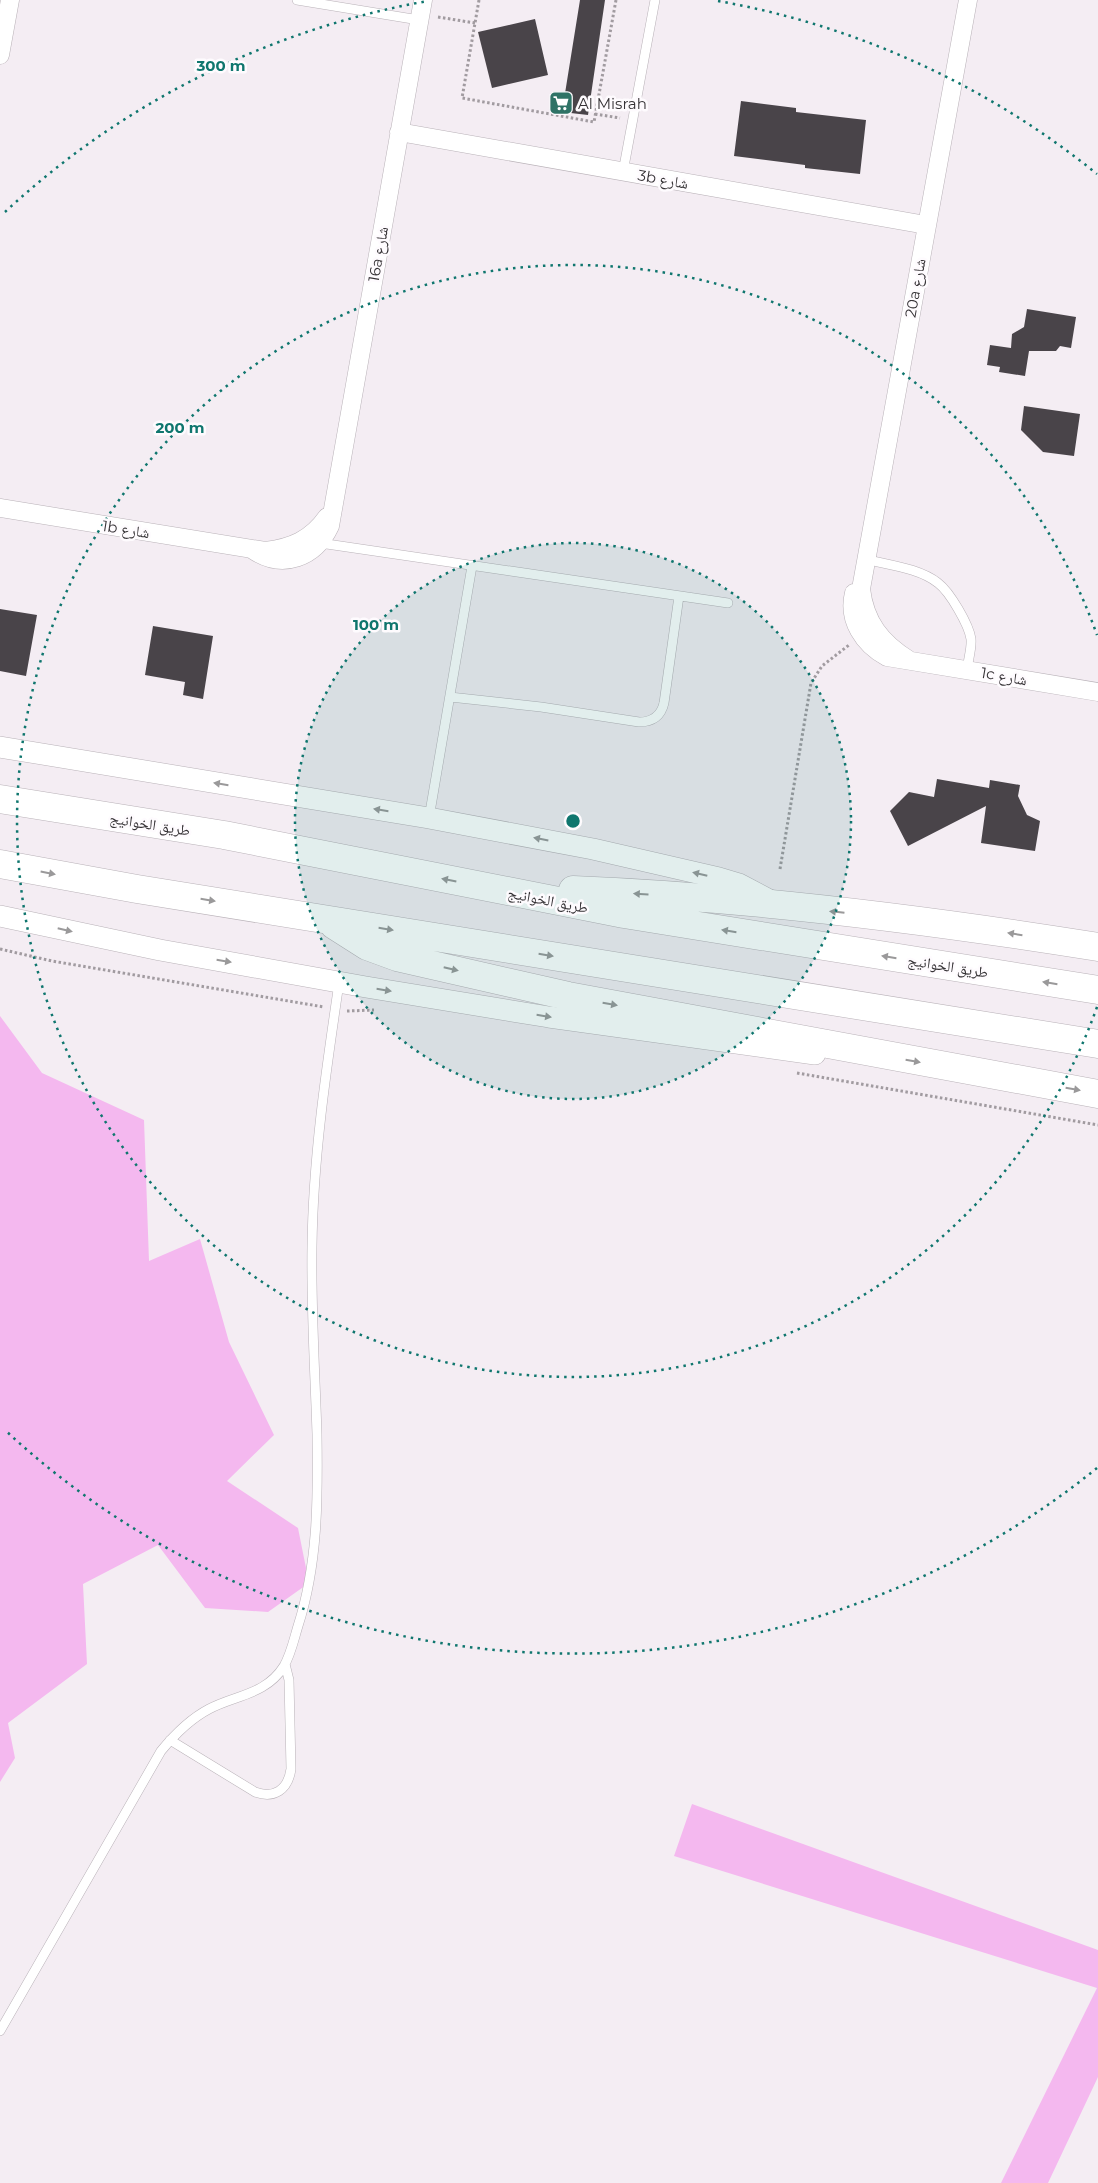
<svg xmlns="http://www.w3.org/2000/svg" width="1098" height="2183" font-family="Montserrat,'Noto Naskh Arabic',sans-serif">
<rect width="100%" height="100%" fill="#f4edf3"/>
<!-- green -->
<path fill="#f4b8ef" d="M0,1016L42,1073L144,1120L149,1261L200,1239L229,1342L274,1435L227,1481L298,1528L309,1583L268,1612L205,1608L158,1545L83,1584L87,1664L8,1723L15,1758L0,1782Z
M692,1804L1098,1950V2077L1048,2183H1001L1097,1988L674,1856Z"/>
<!-- building -->
<path fill="#494449" d="M580,0H605L588,115L562,112Z
M535,19L548,75L492,88L478,32Z
M741,101L796,108V112L866,120L860,174L805,168V165L734,156Z
M1027,309L1076,317L1071,348L1060,346L1056,351H1029L1025,376L999,372L1000,367L987,365L990,345L1011,348L1012,334L1024,327Z
M1024,406L1080,414L1074,456L1043,452L1021,430Z
M0,609L37,615L26,676L0,671Z
M153,626L213,636L203,699L183,695L185,682L145,675Z
M937,779L989,788L990,780L1020,785L1018,796L1027,815L1040,821L1035,851L981,843L986,806L908,846L890,811L909,792L934,797Z"/>
<g fill="none" stroke-linecap="round" stroke-linejoin="round">
<!-- service casing -->
<g stroke="#b9b2b8" stroke-width="10">
<path id="service" d="M297,0L419,20
M623,172L655,0
M320,543L728,603
M865,559C888,565 919,568 938,583C950,592 969,625 971,639C972,648 968,660 967,670
M450,697L541,707L639,722C652,722 661,716 664,703L679,596
M429,818L472,566
M170,1740L255,1792C274,1799 288,1790 291,1769L289,1680L285,1664
M0,2031L161,1751C175,1734 190,1719 209,1709C235,1695 266,1695 284,1666C291,1654 294,1639 298,1626C318,1564 318,1499 317,1434C315,1371 311,1310 312,1247C313,1158 326,1071 339,983"/>
</g>
<!-- minor casing -->
<g stroke="#b9b2b8" stroke-width="19">
<path id="minor" d="M0,55L10,0
M399,132L926,225
M0,508L265,551C291,548 311,540 327,517
M253,550C283,570 315,558 330,526L423,0
M854,593C847,620 864,645 887,657L1098,692
M909,660C881,643 865,622 861,589L968,0"/>
</g>
<!-- tertiary casing -->
<g stroke="#b9b2b8" stroke-width="22">
<path id="tertiary" d="M0,747L429,818L593,849L719,878L739,884L773,902
M0,916L160,950L366,987L549,1017L815,1054"/>
</g>
<!-- trunk casing -->
<g stroke="#b9b2b8" stroke-width="29">
<path id="trunk" d="M0,799L224,835L624,914L1098,990
M0,864L137,889L1098,1044
M573,890C749,897 924,919 1098,947
M334,925L367,946L397,957L568,996L1098,1094"/>
</g>
<!-- path -->
<path stroke="#a19ba0" stroke-width="3" stroke-dasharray="2.5 2.5" stroke-linecap="butt" d="M479,0L462,98L594,122L616,0
M438,17L475,23
M595,114L620,118
M780,869L811,683L822,666L849,645
M0,949L52,961L324,1007
M347,1011L374,1010
M797,1073L1098,1125"/>
<!-- service -->
<use href="#service" stroke="#fff" stroke-width="9"/>
<!-- minor -->
<use href="#minor" stroke="#fff" stroke-width="18"/>
<!-- tertiary -->
<use href="#tertiary" stroke="#fff" stroke-width="21"/>
<!-- trunk -->
<use href="#trunk" stroke="#fff" stroke-width="28"/>
</g>
<!-- one-way arrows -->
<defs><path id="oneway-solid" d="M-6-.8H1V-3.2L6.5 0L1 3.2V.8H-6Z" transform="scale(1.25)"/></defs>
<g fill="#9a999a">
<use href="#oneway-solid" transform="translate(221 784) rotate(-171)"/>
<use href="#oneway-solid" transform="translate(381 810) rotate(-171)"/>
<use href="#oneway-solid" transform="translate(541 839) rotate(-169)"/>
<use href="#oneway-solid" transform="translate(48 873) rotate(11)"/>
<use href="#oneway-solid" transform="translate(700 874) rotate(-167)"/>
<use href="#oneway-solid" transform="translate(449 880) rotate(-169)"/>
<use href="#oneway-solid" transform="translate(641 894) rotate(-177)"/>
<use href="#oneway-solid" transform="translate(208 900) rotate(9)"/>
<use href="#oneway-solid" transform="translate(837 912) rotate(-174)"/>
<use href="#oneway-solid" transform="translate(386 929) rotate(9)"/>
<use href="#oneway-solid" transform="translate(65 930) rotate(13)"/>
<use href="#oneway-solid" transform="translate(729 931) rotate(-171)"/>
<use href="#oneway-solid" transform="translate(1015 934) rotate(-171)"/>
<use href="#oneway-solid" transform="translate(546 955) rotate(9)"/>
<use href="#oneway-solid" transform="translate(889 957) rotate(-171)"/>
<use href="#oneway-solid" transform="translate(224 961) rotate(9)"/>
<use href="#oneway-solid" transform="translate(451 969) rotate(13)"/>
<use href="#oneway-solid" transform="translate(1050 983) rotate(-171)"/>
<use href="#oneway-solid" transform="translate(384 990) rotate(9)"/>
<use href="#oneway-solid" transform="translate(610 1004) rotate(10)"/>
<use href="#oneway-solid" transform="translate(544 1016) rotate(9)"/>
<use href="#oneway-solid" transform="translate(913 1061) rotate(10)"/>
<use href="#oneway-solid" transform="translate(1073 1089) rotate(10)"/>
</g>
<!-- distance rings -->
<circle cx="573" cy="821" r="278" fill="#0f766e" fill-opacity=".12"/>
<g fill="none" stroke="#0f766e" stroke-width="2.5" stroke-dasharray="2.5 5">
<circle cx="573" cy="821" r="278"/>
<path d="M1097 1007A556 556 0 1 1 1097 635"/>
<path d="M1097 1468A833 833 0 0 1 5 1430M5 212A833 833 0 0 1 428 1M718 1A833 833 0 0 1 1097 174"/>
</g>
<!-- icons -->
<defs>
<g id="supermarket-square" transform="scale(1.25)"><rect x="-9" y="-9" width="18" height="18" rx="4" fill="#2f7366" stroke="#fefbfe"/><path d="M-6-5.5h2.5l.6 2H6L4.5 2H-2.5L-4.4-4H-6ZM-1.5 3.2a1.3 1.3 0 1 0 .1 0ZM3 3.2a1.3 1.3 0 1 0 .1 0Z" fill="#fff"/></g>
</defs>
<g fill-rule="evenodd">
<use href="#supermarket-square" x="561" y="103"/>
</g>
<g text-anchor="middle" dominant-baseline="central" stroke-width="5" stroke-linejoin="round" paint-order="stroke">
<!-- poi labels -->
<g font-size="15" fill="#363336" stroke="#fefbfe" text-anchor="start">
<text x="578" y="103">Al Misrah</text>
</g>
<!-- street labels -->
<g font-size="15" fill="#363336" stroke="#fefbfe">
<text transform="translate(663 179) rotate(10)">3b شارع</text>
<text transform="translate(378 254) rotate(-80)">16a شارع</text>
<text transform="translate(915 288) rotate(-80)">20a شارع</text>
<text transform="translate(126 529) rotate(9)">1b شارع</text>
<text transform="translate(1004 676) rotate(10)">1c شارع</text>
<text transform="translate(150 824) rotate(9)">طريق الخوانيج</text>
<text transform="translate(548 900) rotate(11)">طريق الخوانيج</text>
<text transform="translate(948 966) rotate(9)">طريق الخوانيج</text>
</g>
</g>
<circle cx="573" cy="821" r="8" fill="#0f766e" stroke="#fefbfe" stroke-width="2.5"/>
<g font-size="15" text-anchor="middle" font-weight="bold" fill="#0f766e" stroke="#fefbfe" stroke-width="5" stroke-linejoin="round" paint-order="stroke">
<text x="221" y="71">300 m</text>
<text x="180" y="433">200 m</text>
<text x="376" y="630">100 m</text>
</g>
</svg>
